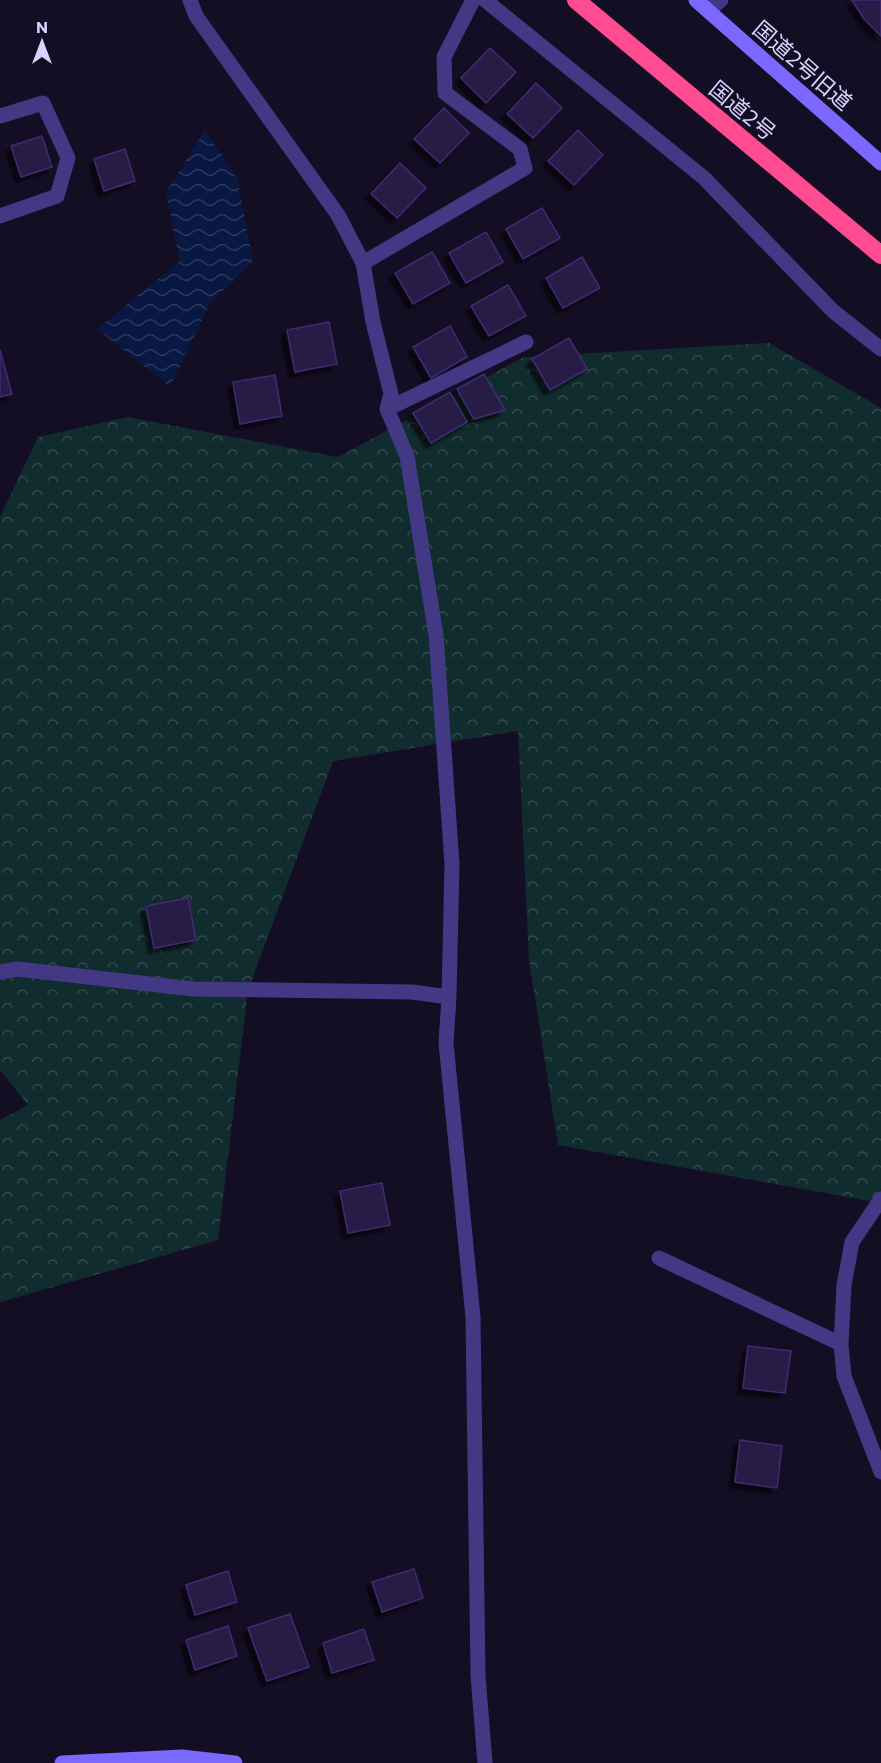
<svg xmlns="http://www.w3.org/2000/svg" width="881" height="1763" font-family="Commissioner,'Noto Sans JP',sans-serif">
<defs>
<pattern id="forest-crowns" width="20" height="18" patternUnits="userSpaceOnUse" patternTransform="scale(1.5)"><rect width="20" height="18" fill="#112c2e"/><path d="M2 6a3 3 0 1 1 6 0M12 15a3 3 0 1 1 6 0" fill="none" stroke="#334a4d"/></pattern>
<pattern id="water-waves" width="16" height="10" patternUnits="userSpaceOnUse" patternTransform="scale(1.5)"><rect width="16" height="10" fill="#091842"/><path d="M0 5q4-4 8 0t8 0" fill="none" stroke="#2c395e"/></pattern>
<filter id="shadow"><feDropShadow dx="-5.5" dy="5.5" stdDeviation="1.5" flood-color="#0009"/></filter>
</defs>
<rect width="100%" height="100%" fill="#140e24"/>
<!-- forest -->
<path fill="url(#forest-crowns)" d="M769,343L881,408V1203L558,1145L529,960L518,731L333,761L248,990L218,1240L0,1302V1120L28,1105L0,1070V517L38,437L128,417L338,457L524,357Z"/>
<!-- water -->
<path fill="url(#water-waves)" d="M205,130L237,178L253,261L210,303L170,387L97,329L180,261L166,192Z"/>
<!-- building -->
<path fill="#271a45" stroke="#402b72" stroke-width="1.5" filter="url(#shadow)" d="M852,0H881V36L864,19Z
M490,48L516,72L486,103L461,78Z
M536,83L562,108L533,138L507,114Z
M444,108L469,133L440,163L414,139Z
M578,130L603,155L574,185L548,161Z
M42,136L52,167L21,177L11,146Z
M125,149L135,181L104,191L94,159Z
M400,163L426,188L397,218L371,194Z
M542,208L560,238L523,259L506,229Z
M486,232L503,262L466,283L449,253Z
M432,252L450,283L413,304L395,273Z
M582,257L600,288L563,308L546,278Z
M508,285L526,316L489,336L471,306Z
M329,322L337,364L295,372L287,330Z
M450,326L467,357L431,378L413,347Z
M569,338L587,369L550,390L532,359Z
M0,350L12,394L0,397Z
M484,374L505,410L474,419L457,389Z
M275,375L282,416L240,424L233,382Z
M450,392L467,422L431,443L413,413Z
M188,898L196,940L154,948L146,906Z
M382,1183L390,1225L348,1233L340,1191Z
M748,1346L791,1351L785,1393L743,1388Z
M740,1440L782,1446L777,1488L735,1482Z
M414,1569L423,1598L382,1612L372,1582Z
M228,1571L237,1602L195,1615L186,1585Z
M290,1614L309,1667L267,1681L248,1628Z
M228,1626L237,1656L195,1670L186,1640Z
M364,1629L374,1660L332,1673L323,1643Z"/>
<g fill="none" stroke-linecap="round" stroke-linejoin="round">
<!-- street -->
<path stroke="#433884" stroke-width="15" d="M190,0L196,16L338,215L363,263L373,322L391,394L387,409L407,456L436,635L452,864L449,997L446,1043L473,1317L478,1675L485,1763
M485,0L704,178L833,311L881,349
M708,11L721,0
M0,116L43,103L68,158L57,196L0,216
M363,263L525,168L520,149L445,93L444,57L473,0
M387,409L526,342
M0,972L17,969L194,989L412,992L449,997
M881,1199L852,1242L844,1285L841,1344L844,1376L881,1472
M659,1258L841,1344"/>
<!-- secondary -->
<path stroke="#7b68ff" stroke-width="15" d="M696,0L881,163
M62,1763L182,1757L235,1763"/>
<!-- highway -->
<path stroke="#ff4c90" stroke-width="18" d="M576,0L881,255"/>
</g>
<g text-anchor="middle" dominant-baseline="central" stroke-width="6" stroke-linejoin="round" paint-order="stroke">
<!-- street labels -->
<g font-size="22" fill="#dbd1ff" stroke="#140e24">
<text transform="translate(803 65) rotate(41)">国道2号旧道</text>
<text transform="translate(743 110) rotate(40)">国道2号</text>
</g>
</g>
<!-- north arrow -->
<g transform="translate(42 42)" stroke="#140e24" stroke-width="4.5" paint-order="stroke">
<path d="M0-4.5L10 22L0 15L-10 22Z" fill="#dbd1ff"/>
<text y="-9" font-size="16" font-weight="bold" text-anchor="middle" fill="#dbd1ff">N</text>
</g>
</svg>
